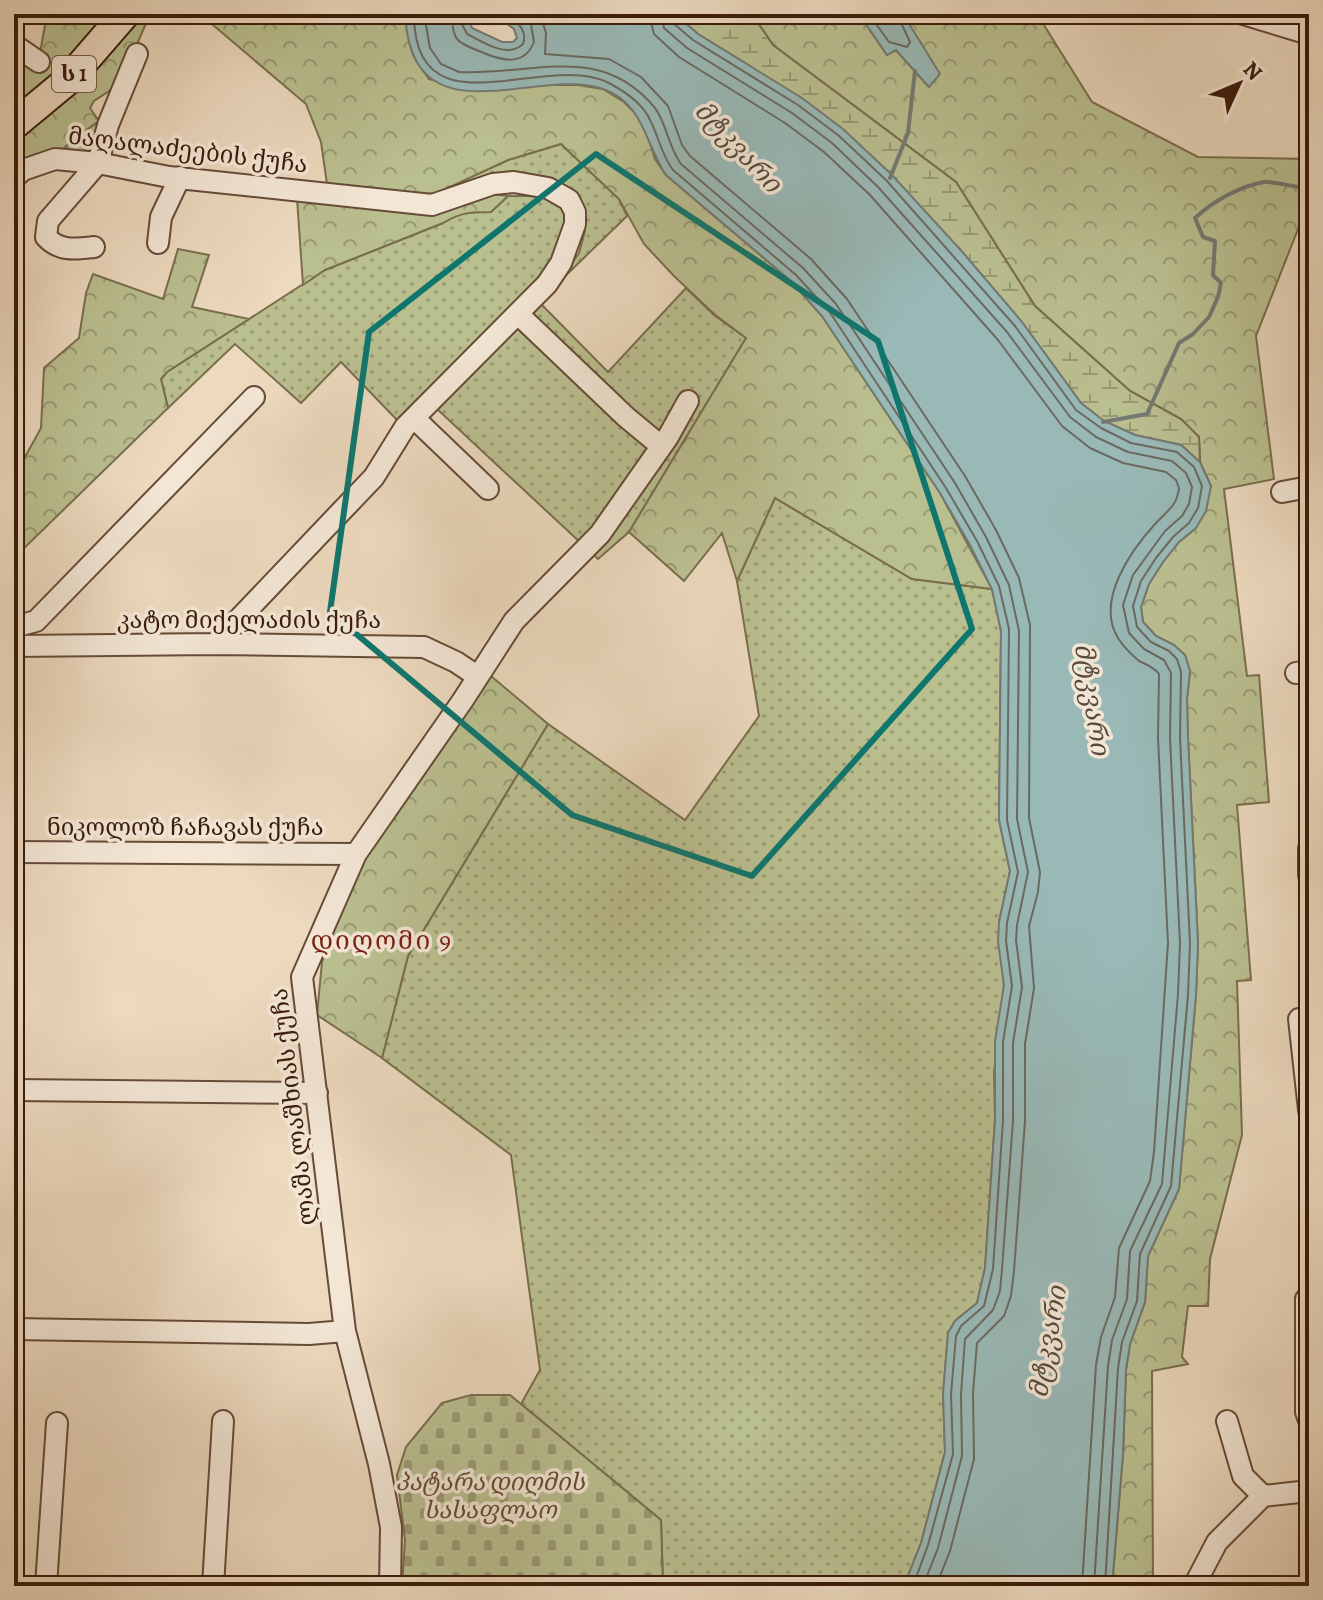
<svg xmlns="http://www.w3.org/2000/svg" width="1323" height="1600" font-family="Alegreya,'Noto Serif Georgian',serif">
<defs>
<pattern id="grass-dots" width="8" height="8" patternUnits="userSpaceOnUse" patternTransform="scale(2)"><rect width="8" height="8" fill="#babf90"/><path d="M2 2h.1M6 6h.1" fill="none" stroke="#989a74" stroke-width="1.8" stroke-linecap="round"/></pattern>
<pattern id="forest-crowns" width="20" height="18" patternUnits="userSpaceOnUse" patternTransform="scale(2)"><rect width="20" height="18" fill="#babf90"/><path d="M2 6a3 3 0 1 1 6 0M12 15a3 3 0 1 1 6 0" fill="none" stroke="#989a74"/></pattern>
<pattern id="wetland-marsh" width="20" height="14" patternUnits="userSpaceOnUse" patternTransform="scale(2)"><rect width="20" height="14" fill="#babf90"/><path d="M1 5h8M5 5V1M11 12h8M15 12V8" fill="none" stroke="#989a74"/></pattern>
<pattern id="cemetery-stones" width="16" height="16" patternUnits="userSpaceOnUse" patternTransform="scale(2)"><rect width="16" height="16" fill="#babf90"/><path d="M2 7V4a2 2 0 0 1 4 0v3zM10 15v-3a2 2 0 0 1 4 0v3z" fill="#989a74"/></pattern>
</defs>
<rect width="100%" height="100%" fill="#ecd9be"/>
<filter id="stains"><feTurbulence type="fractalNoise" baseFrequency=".0025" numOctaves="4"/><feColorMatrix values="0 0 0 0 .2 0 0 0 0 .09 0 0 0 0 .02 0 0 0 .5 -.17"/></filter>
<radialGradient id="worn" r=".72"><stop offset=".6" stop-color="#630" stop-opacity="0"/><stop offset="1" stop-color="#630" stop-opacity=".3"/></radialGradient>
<!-- grass -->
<path fill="url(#grass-dots)" stroke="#7a6e4d" stroke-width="2" d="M99,121L92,149L74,152L63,149L76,137Z
M561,144L619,199L627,216L556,285L579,253L585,231V211L572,192L534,176L435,193L508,160Z
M508,196H542L563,203L569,226L541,282L400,423L341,362L301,403L235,344L168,408L161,379L167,372L325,270L443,223C461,212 471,212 491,212Z
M686,288L714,315L746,338L629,532L598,559L437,409L539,302L608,372Z
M775,498L912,579L992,589L1001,631L999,820L1010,871L999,922L1004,985L994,1072L995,1120L985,1268L977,1303L955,1321L948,1333L943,1394L945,1452L921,1543L904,1586H663L661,1520L521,1404L540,1370L511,1155L382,1058L408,956L548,724L685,820L759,716L737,581Z"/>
<!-- forest -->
<path fill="url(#forest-crowns)" stroke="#7a6e4d" stroke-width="2" d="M47,14H108L52,78L14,109V67L40,53Z
M135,14H150L120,84L94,101L90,108L99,121L76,137L63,149L22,167L14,173V139L62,98Z
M200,14H406L413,55L429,79L481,91L544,85H578L603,89L624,102L643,121L655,159L666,175L791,281L822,316L940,493L992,589L912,579L775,498L737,581L722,533L684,581L629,532L746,338L714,314L674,276L644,244L619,199L561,144L508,160L435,194L363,189L327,184L321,142L306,104Z
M752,14H859L887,55L896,50L929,87L913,33L903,14H1050L1042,22L1092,102L1198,157L1309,159V216L1302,219L1256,336L1274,479L1224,489L1247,676L1259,675L1269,802L1237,805L1251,980L1237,981L1242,1135L1210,1259L1208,1306H1188L1182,1357L1188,1364L1152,1371L1153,1586H1112L1123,1454L1126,1370L1130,1344L1145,1302L1148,1256L1179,1189L1196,995L1198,943L1188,738L1187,699L1190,671L1185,655L1174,645L1156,636L1143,622L1141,607L1149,584L1163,562L1179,542L1196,528L1211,486L1200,462L1199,437L1181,419L1130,391L1035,306L956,182L773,45Z
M493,194L508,196L491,212C471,212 461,212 443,223L325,270L303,285L297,198Z
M178,249L209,255L192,307L249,319L167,372L161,379L168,408L14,558V477L41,428L44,368L79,338L86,293L93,274L163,299Z
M491,676L548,724L408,956L382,1058L317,1015L322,962L365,850L399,808Z"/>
<!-- wetland -->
<path fill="url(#wetland-marsh)" stroke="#7a6e4d" stroke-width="2" d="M675,14H752L773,45L956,182L1035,306L1130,391L1181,419L1199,437L1200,462L1181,445L1135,435L1104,421L1081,403L1022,322L958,247L750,66L698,34Z"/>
<!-- cemetery -->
<path fill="url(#cemetery-stones)" stroke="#7a6e4d" stroke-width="2" d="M471,1395H510L661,1520L663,1586H402L405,1540L397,1475L406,1447L442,1403Z"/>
<!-- water -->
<path fill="#99b9b7" stroke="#737a72" stroke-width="2" d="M406,14H476L470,22L472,28L502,42H513L517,38L514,29L494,14H675L698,34L802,98L843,129L891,174L958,247L1022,322L1081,403L1104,421L1135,435L1181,445L1200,462L1211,486L1206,511L1196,528L1179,542L1163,562L1149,584L1141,607L1143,622L1156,636L1174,645L1185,655L1190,671L1187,699L1188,738L1198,943L1196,995L1179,1189L1148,1256L1145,1302L1130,1344L1126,1369L1123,1454L1112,1586H904L921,1543L945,1452L943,1394L948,1333L955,1321L977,1303L985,1268L995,1120V1041L1004,985L998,942L999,922L1010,871L999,820L1001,631L992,589L970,545L940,493L822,316L791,281L666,175C645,144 644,103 603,89C550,70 456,118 420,67C410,52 405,32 406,14Z
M859,14H903L940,74L929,87L896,50L887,55Z"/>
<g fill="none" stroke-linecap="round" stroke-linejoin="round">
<!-- shore -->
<path stroke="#6a6a60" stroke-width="2" d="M414,14C414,137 546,50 609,83C624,91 643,104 650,120C659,137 661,154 673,170L796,275L829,311L946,488L977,541L999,586L1009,629L1007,820L1018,872L1007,923L1006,941L1012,986L1003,1042V1120L993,1269L984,1306L961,1326L956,1336L951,1394L953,1454L928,1545L913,1586
M424,14L430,48L441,64L459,72C532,76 600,41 655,108C666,122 668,146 681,164L803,268L836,304L955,483L986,537L1009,585L1019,631L1017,819L1028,872L1017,925L1016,940L1022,987L1013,1043V1121L1002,1269L1000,1291L993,1310L965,1339L961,1394L962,1456L938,1548L923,1586
M454,14C452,22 452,31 457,39C462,45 472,48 479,51C499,60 524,68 534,42L531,24L523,14
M466,14L462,24L467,34C483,42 507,59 523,44C528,30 517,22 507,14
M540,14L546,33L545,54L609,59L641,77L668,106L682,145L690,156L811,259L847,299L965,476L996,530L1019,578L1030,625L1029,818L1040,872L1038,892L1029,926L1034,988L1025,1044V1121L1014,1271L1011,1296L1004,1316L977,1343L973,1393L974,1459L950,1551L936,1586
M649,14L654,34L679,57L785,123L824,152L870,195L998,340L1062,426L1090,448L1123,463L1166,472L1176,480L1179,488C1177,506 1167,511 1156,523C1131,550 1095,601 1118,638C1123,646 1132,655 1139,661C1147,665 1154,667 1159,674L1158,738L1168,943L1154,1152L1150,1181L1119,1248L1115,1297L1101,1337L1096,1365L1082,1586
M661,14L664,28L687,48L792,113L832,143L878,187L1007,332L1070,417L1096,437L1128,452L1172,461L1186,473L1192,487L1189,504L1182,516L1165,531L1133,575L1123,605L1129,633L1144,649L1164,660L1171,673L1170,738L1180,943L1178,994L1162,1184L1130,1251L1127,1299L1112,1340L1108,1366L1094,1586
M671,14L673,23L693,40L798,105L838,135L886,180L1015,326L1076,410L1101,428L1131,443L1177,452L1194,467L1202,486L1198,508L1189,523L1173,537L1156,558L1141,581L1133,606L1137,627L1151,642L1169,651L1177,659L1181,672L1180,738L1190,943L1188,995L1171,1186L1140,1254L1137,1301L1122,1342L1118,1368L1105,1586
M869,14L889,42L907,47L910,42L897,14"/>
<!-- stream -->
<path stroke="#737a72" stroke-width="4" d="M890,178L908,133L915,71
M1103,422L1147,414L1179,343L1193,334L1209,317L1218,297L1221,283L1213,275L1215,241L1203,237L1195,218C1212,202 1240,186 1264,182C1276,181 1295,188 1309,188"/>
<!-- minor casing -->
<g stroke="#664b37" stroke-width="24">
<path id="minor" d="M1243,14L1309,34
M14,45L39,62
M14,178L23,170L55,159L98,163L169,177L432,205L493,184L514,182L548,188L569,200L575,212V224L561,263L547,284L405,427L374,477L215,644
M158,243L161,217L180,177
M94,247C76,249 60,252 46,237L48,221L98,163L108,125L137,54
M518,314L626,417L661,446
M414,418L488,489
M1282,492L1309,487
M14,627L36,621L254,397
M14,646L215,644L424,647L456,662L477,676
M1296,673L1309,671
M1309,849V875
M14,852L356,854
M1309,1018L1299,1019L1309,1110
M14,1090L317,1093
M1306,1299V1412L1309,1420
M14,1329L309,1334L345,1331
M1227,1421L1243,1476L1263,1496L1309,1491
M46,1586L57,1423
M213,1586L223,1421
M390,1586L391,1527L379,1464L345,1331L302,977L356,854L463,700L514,621L600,534L668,437L688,401
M1194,1586L1217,1542L1263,1496"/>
</g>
<!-- highway casing -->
<g stroke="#3a1c0a" stroke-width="32">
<path id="highway" d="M14,125L67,81L125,14"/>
</g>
<!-- minor -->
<use href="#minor" stroke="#f3e6d5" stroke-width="20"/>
<!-- highway -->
<use href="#highway" stroke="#ecd9be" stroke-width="28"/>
</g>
<!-- marked area -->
<path fill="none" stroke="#0f766e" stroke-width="6" stroke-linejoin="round" d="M596,154L878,341L972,629L752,876L572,815L330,612L369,332Z"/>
<g text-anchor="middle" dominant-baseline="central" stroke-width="7" stroke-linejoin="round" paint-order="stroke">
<!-- shield labels -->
<rect fill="#f3e6d5" stroke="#725947" stroke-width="2" x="52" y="56" width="44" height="36" rx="6"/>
<g font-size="22" font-weight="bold" fill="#3a1c0a">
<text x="74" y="74">ს 1</text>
</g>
<!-- street labels -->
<g font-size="24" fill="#3a1c0a" stroke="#f3e6d5">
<text transform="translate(188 150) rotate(7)">მაღალაძეების ქუჩა</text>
<text x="249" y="620">კატო მიქელაძის ქუჩა</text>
<text x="185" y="827">ნიკოლოზ ჩაჩავას ქუჩა</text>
<text transform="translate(293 1107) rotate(-97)">ლაშა ლაშხიას ქუჩა</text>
</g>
<!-- park labels -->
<g font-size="24" font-style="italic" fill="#604d32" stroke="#f3e6d5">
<text x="490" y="1482">პატარა დიღმის<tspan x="490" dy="28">სასაფლაო</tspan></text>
</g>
<!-- water labels -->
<g font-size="26" font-style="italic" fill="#564b3e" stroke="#f3e6d5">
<text transform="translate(738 147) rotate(47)">მტკვარი</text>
<text transform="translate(1092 699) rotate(81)">მტკვარი</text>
<text transform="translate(1048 1342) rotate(-80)">მტკვარი</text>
</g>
<!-- neighbourhood labels -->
<g font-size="26" letter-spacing="2" fill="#7a1f14" stroke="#f3e6d5">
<text x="382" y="940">დიღომი 9</text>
</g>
</g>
<!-- margin -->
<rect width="1323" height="1600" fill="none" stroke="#ecd9be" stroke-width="48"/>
<rect x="16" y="16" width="1291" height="1568" fill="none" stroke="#3a1c0a" stroke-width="4"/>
<rect x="24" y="24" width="1275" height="1552" fill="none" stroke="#3a1c0a" stroke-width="2"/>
<!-- north arrow -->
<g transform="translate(1239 84) rotate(46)" stroke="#f3e6d5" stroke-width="6" paint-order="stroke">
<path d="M0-6L14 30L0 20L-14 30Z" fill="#3a1c0a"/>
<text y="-12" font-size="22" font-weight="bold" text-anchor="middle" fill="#3a1c0a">N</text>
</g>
<rect width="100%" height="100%" filter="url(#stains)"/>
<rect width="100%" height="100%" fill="url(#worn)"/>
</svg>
